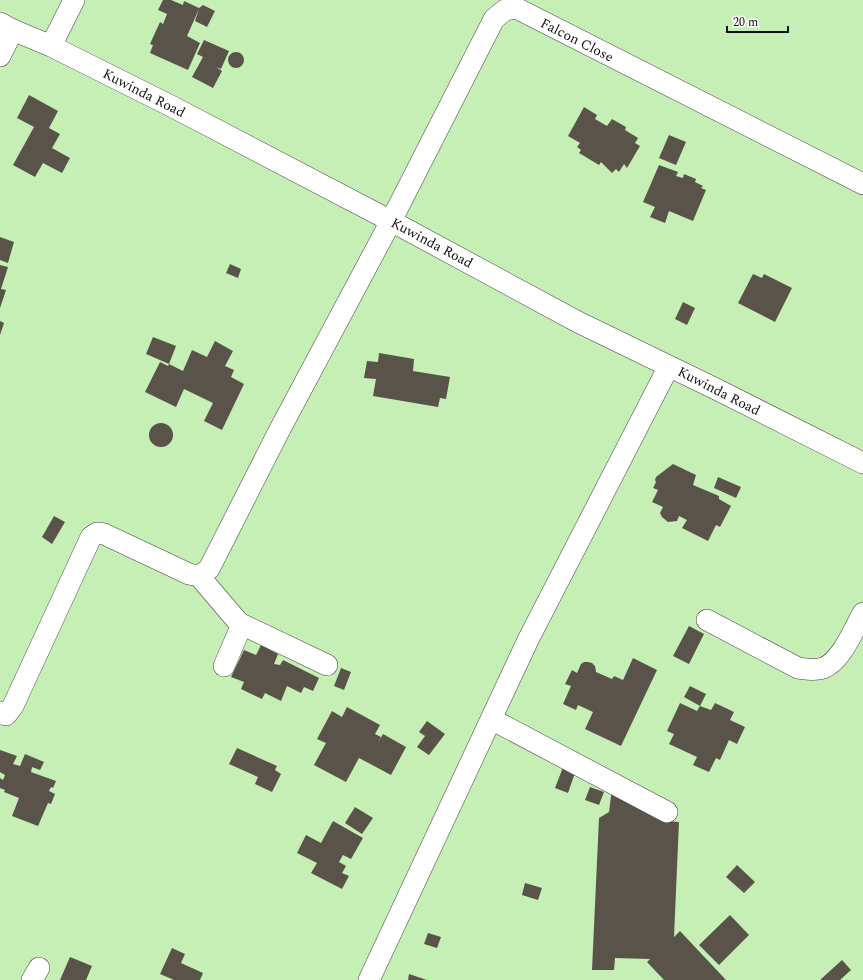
<svg xmlns="http://www.w3.org/2000/svg" width="863" height="980" font-family="Spectral,serif">
<rect width="100%" height="100%" fill="#fffff1"/>
<!-- green -->
<path fill="#c6efb5" d="M0,0H863V980H0Z"/>
<!-- building -->
<path fill="#59534a" d="M163,0H171L183,5L184,1L199,8L203,5L215,11L207,27L195,21L199,9L187,36L200,43L188,70L150,53L153,45L150,44L160,22L163,24L167,14L158,10Z
M204,40L229,51L221,69L216,67L222,71L213,88L192,77L203,57L197,54Z
M228 60a8 8 0 1 1 16 0a8 8 0 1 1-16 0Z
M29,95L58,111L49,128L60,134L52,148L70,158L62,173L43,163L35,177L13,165L34,127L17,118Z
M584,107L597,115L595,119L607,126L612,119L626,127L625,130L638,138L635,143L640,146L627,168L624,164L619,172L616,169L612,173L601,162L599,165L579,153L581,150L577,147L580,143L568,136Z
M669,135L686,142L676,165L659,158Z
M659,165L678,172L676,176L683,178L684,174L696,179L695,182L703,186L701,188L706,190L693,221L669,211L665,223L650,217L655,207L643,202Z
M0,237L14,242L8,263L0,260Z
M230,264L241,269L238,278L226,273Z
M0,265L8,267L1,289L6,290L0,308Z
M753,274L762,278L764,274L792,288L775,322L738,303Z
M683,302L695,308L687,325L675,319Z
M0,321L4,323L0,335Z
M153,337L176,346L169,364L146,354Z
M215,341L233,351L225,366L234,370L231,377L244,384L222,430L204,421L213,403L184,389L176,407L145,392L160,362L168,366L169,364L183,371L192,350L207,357Z
M379,353L414,359L413,371L450,377L446,399L440,398L438,407L373,396L376,379L364,378L367,361L378,362Z
M149 435a12 12 0 1 1 24 0a12 12 0 1 1-24 0Z
M673,464L696,475L693,485L719,496V499L731,506L720,527L716,525L708,541L682,528L687,520L679,516L677,521L668,522L662,517L660,513L663,507L652,502L658,490L653,488L656,482L655,480L656,477Z
M718,477L741,487L736,498L714,488Z
M54,516L65,522L52,544L42,537Z
M689,626L704,634L689,664L673,656Z
M261,645L278,654L274,664L280,665L283,660L319,678L313,691L304,687L301,693L287,686L281,701L265,693L262,699L241,689L244,682L231,677L244,650L256,655Z
M633,658L657,670L621,746L585,729L593,712L578,705L576,710L563,704L571,686L565,684L572,670L577,673L581,664L584,662H588L592,663L595,666L596,672L612,679L614,676L623,680Z
M341,668L351,672L344,690L334,686Z
M690,686L706,694L700,706L711,710L715,703L734,712L730,720L745,727L737,744L729,740L720,760L716,758L709,772L693,765L697,757L669,744L674,734L667,731L680,703L697,711L700,706L684,697Z
M347,707L380,725L375,734L381,737L377,745L383,734L406,747L391,775L359,758L346,782L314,765L326,743L317,739L332,711L342,717Z
M427,721L445,734L429,755L417,747L425,736L419,732Z
M237,748L277,766L275,770L281,774L272,792L255,784L258,777L229,764Z
M0,750L17,756L13,764L20,766L25,754L44,762L40,770L32,767L31,772L56,781L53,788L51,787L49,791L55,794L51,804L48,803L38,826L12,816L19,798L4,792L5,790L0,788V778L3,780L5,775L0,772Z
M565,762L577,767L568,793L555,788Z
M590,787L604,792L599,805L585,800Z
M612,788L665,821L679,822L674,937L680,931L726,980H664L647,962L650,959L615,958L614,970H592L599,818L609,812Z
M355,807L373,818L362,834L345,823Z
M333,821L363,838L351,859L343,855L339,862L346,866L342,873L349,876L342,889L311,873L317,863L297,853L306,835L321,843Z
M737,865L755,882L744,893L726,877Z
M525,883L542,888L538,900L522,895Z
M730,915L749,935L719,965L699,945Z
M428,933L441,937L437,948L424,944Z
M172,948L185,954L181,963L203,973L200,980H174L160,974Z
M70,957L92,966L86,980H60Z
M842,960L851,970L840,980H820Z
M409,974L427,980H408Z"/>
<g fill="none" stroke-linecap="round" stroke-linejoin="round">
<!-- minor casing -->
<g stroke="#424242" stroke-width="22">
<path id="minor" d="M0,23L13,30L51,46L171,106L391,221L578,322L716,389L863,463
M51,46L74,0
M0,56L13,30
M199,576L239,623L240,629L224,666
M707,620L798,668C806,669 815,671 823,668C841,662 854,629 863,613
M239,623L327,665
M0,712L6,715L13,706L91,537L97,533L104,534L189,574L199,576L209,569L279,431L391,221L494,19L505,10L516,8L863,184
M491,719L667,812
M32,980L39,968
M369,980L528,640L669,366"/>
</g>
<!-- minor -->
<use href="#minor" stroke="#fff" stroke-width="21"/>
</g>
<g text-anchor="middle" dominant-baseline="central" stroke-width="4" stroke-linejoin="round" paint-order="stroke">
<!-- street labels -->
<g font-size="14" fill="#0f0f0f" stroke="#fff">
<text transform="translate(577 40) rotate(27)">Falcon Close</text>
<text transform="translate(144 93) rotate(27)">Kuwinda Road</text>
<text transform="translate(432 243) rotate(28)">Kuwinda Road</text>
<text transform="translate(719 391) rotate(27)">Kuwinda Road</text>
</g>
</g>
<!-- scale -->
<path d="M727 26v6h61v-6" fill="none" stroke="#0f0f0f" stroke-width="2"/>
<text x="733" y="26" font-size="12" fill="#0f0f0f" stroke="#ffffff" stroke-width="3" paint-order="stroke">20 m</text>
</svg>
